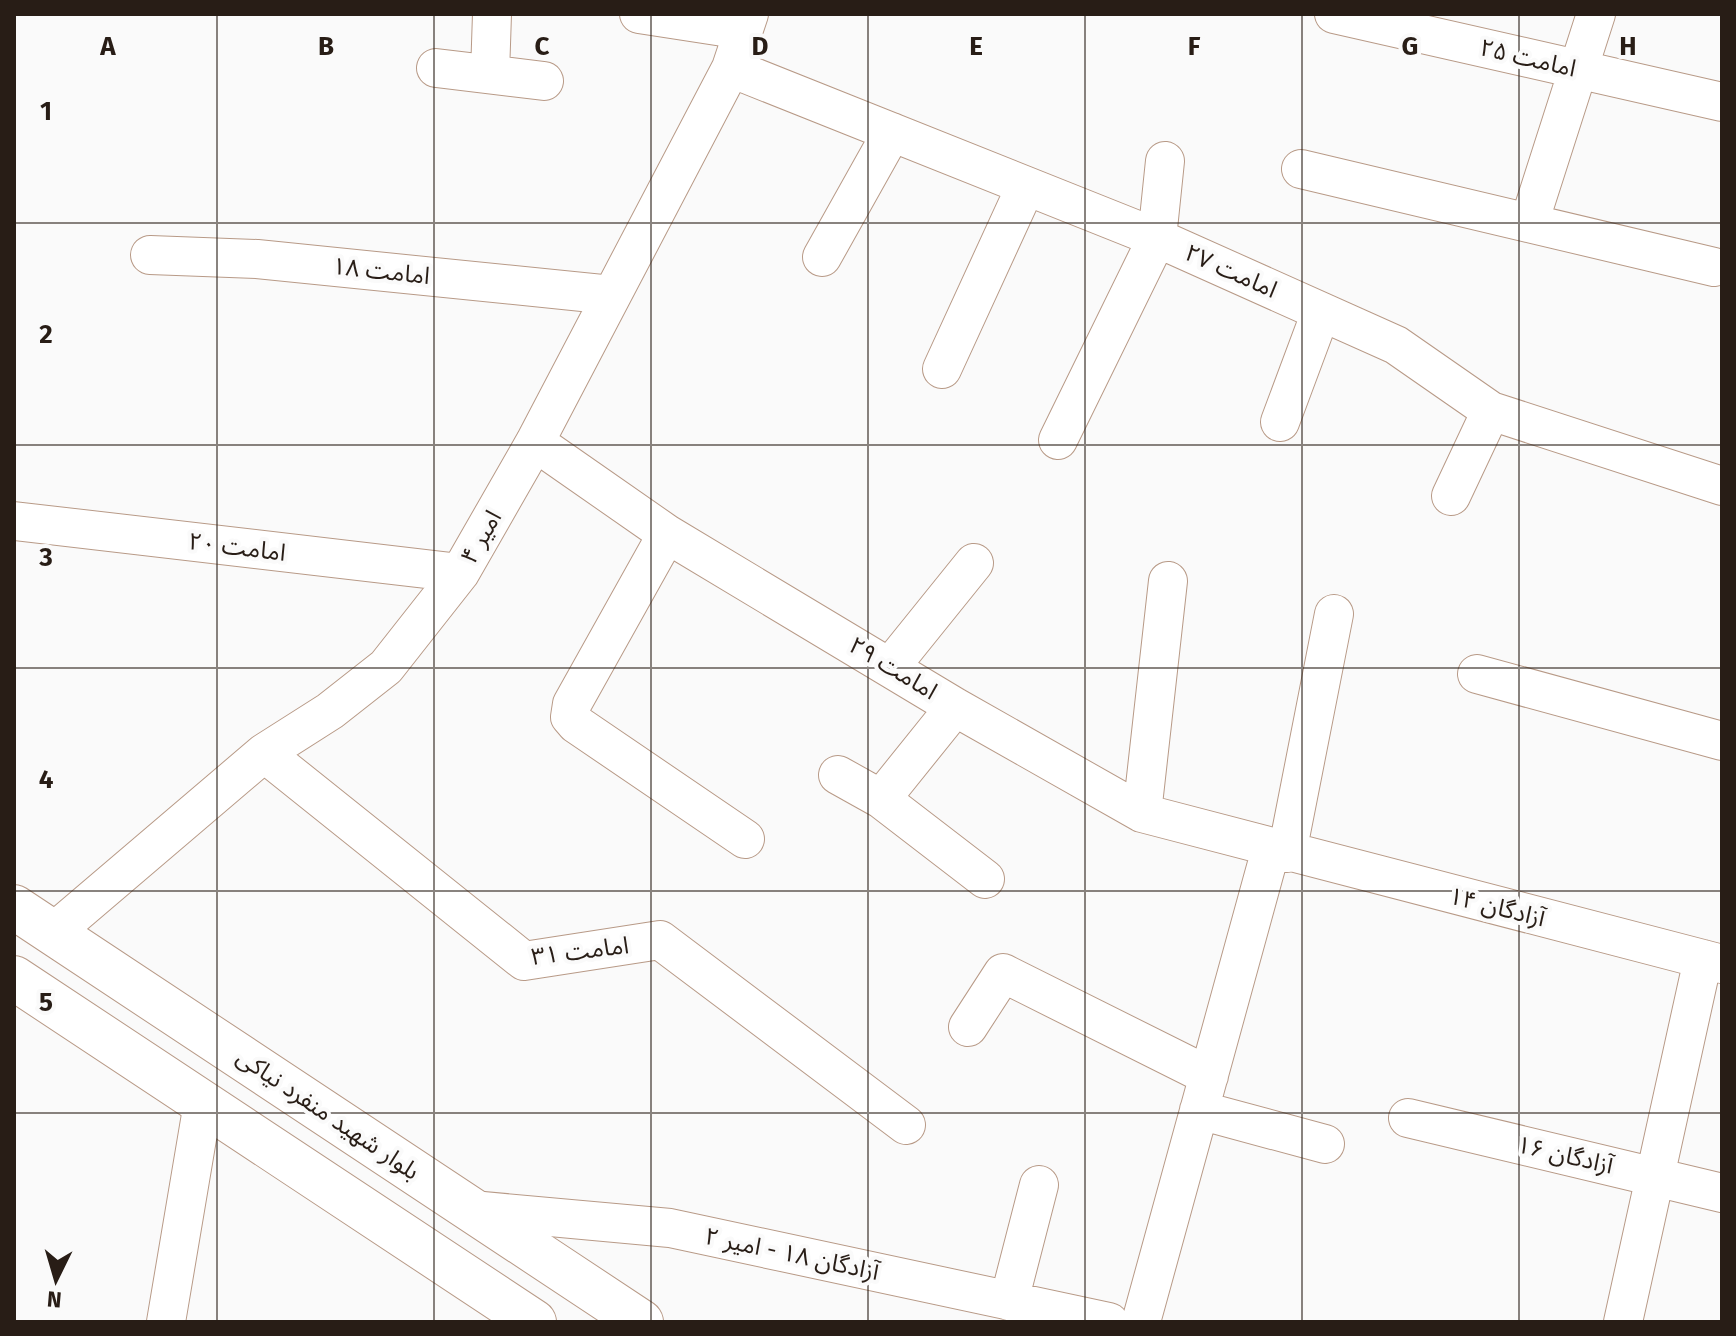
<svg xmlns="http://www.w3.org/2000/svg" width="1736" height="1336" font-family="'Fira Sans','Noto Sans Arabic',sans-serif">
<rect width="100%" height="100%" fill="#fafafa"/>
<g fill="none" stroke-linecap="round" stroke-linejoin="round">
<!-- minor casing -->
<g stroke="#b89a87" stroke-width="40">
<path id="minor" d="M639,14L743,30
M1334,14L1722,102
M436,68L544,81
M731,68L1157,238L1396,345L1491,411L1722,486
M490,74L492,14
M1301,169L1714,267
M1529,223L1596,14
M150,255L257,259L612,295
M822,257L892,132
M942,369L1026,186
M1280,422L1321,312
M1058,440L1157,238L1165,161
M535,442L667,534L955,707L1142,813L1722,964
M1451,496L1491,411
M14,521L460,573
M667,534L572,704L570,717L576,724L745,839
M891,666L974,563
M1477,674L1722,741
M264,753L524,961L660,940L906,1125
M838,775L881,799L985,879
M881,799L955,707
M1142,813L1168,581
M1287,853L1334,614
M54,932L264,753L330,711L386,667L460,573L535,442L731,68L749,14
M968,1027L1003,973L1209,1076
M1199,1110L1325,1144
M1408,1118L1722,1193
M472,1210L670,1228L1109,1322
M1009,1301L1039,1185
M166,1322L203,1103
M1141,1322L1271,849
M1623,1322L1703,959"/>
</g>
<!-- major casing -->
<g stroke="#b89a87" stroke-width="46">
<path id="major" d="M14,907L641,1322
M14,978L534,1322"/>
</g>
<!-- minor -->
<use href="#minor" stroke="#fff" stroke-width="38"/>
<!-- major -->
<use href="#major" stroke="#fff" stroke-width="44"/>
</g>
<!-- grid -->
<path fill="none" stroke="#281d16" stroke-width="2" stroke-opacity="0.55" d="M217,14V1322M434,14V1322M651,14V1322M868,14V1322M1085,14V1322M1302,14V1322M1519,14V1322M14,223H1722M14,445H1722M14,668H1722M14,891H1722M14,1113H1722"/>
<g text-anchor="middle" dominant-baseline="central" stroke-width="8" stroke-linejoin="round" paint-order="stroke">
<!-- street labels -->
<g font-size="24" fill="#281d16" stroke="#fafafa">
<text transform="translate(1528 58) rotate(13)">امامت ۲۵</text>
<text transform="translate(381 271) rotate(6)">امامت ۱۸</text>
<text transform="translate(1231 271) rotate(24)">امامت ۲۷</text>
<text transform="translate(481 537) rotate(-60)">امیر ۴</text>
<text transform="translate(237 547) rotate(7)">امامت ۲۰</text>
<text transform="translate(893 668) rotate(31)">امامت ۲۹</text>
<text transform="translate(1497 907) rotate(14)">آزادگان ۱۴</text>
<text transform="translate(580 951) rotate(-7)">امامت ۳۱</text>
<text transform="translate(328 1114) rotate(34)">بلوار شهید منفرد نیاکی</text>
<text transform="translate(1565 1155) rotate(13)">آزادگان ۱۶</text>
<text transform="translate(792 1254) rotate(12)">آزادگان ۱۸ - امیر ۲</text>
</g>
</g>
<g font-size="26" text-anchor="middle" font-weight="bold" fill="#281d16" stroke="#fafafa" stroke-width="8" stroke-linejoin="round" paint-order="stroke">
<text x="108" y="55">A</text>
<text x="326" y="55">B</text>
<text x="542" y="55">C</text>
<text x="760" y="55">D</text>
<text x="976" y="55">E</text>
<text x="1194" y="55">F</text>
<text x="1410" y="55">G</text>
<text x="1628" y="55">H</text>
<text x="46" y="120">1</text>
<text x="46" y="343">2</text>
<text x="46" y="566">3</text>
<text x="46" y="788">4</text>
<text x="46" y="1011">5</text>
</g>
<!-- border -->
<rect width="1736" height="1336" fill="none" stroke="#281d16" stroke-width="32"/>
<!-- north arrow -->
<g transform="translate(56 1280) rotate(185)" stroke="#fafafa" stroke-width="6" paint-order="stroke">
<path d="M0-6L14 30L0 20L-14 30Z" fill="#281d16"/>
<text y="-12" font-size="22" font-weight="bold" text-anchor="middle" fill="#281d16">N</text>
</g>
</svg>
